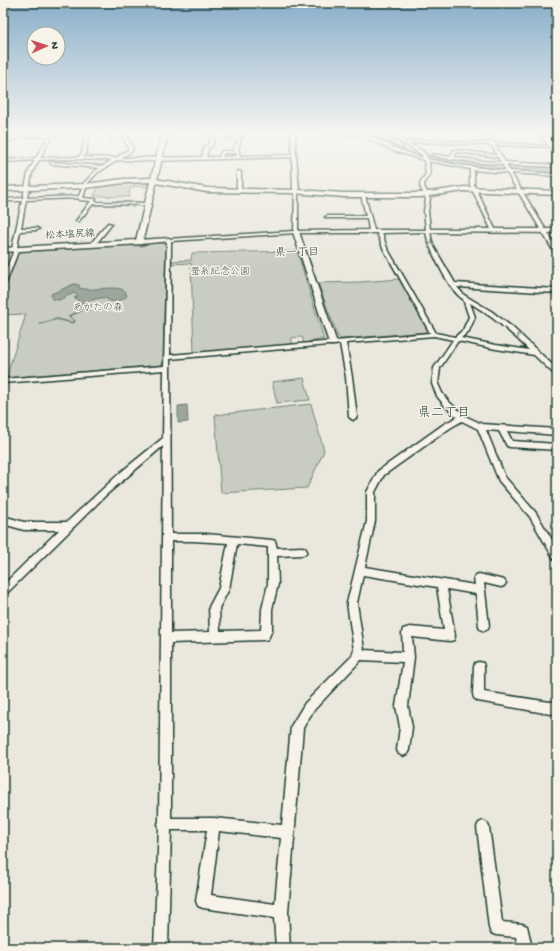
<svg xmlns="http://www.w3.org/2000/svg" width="560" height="951" font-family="'Gochi Hand','Klee One',sans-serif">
<rect width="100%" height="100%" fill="#eae8dd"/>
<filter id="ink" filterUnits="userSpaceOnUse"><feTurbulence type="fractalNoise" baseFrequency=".025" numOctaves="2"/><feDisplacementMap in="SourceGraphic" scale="8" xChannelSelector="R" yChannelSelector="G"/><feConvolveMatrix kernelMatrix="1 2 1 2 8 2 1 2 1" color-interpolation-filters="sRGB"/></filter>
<g filter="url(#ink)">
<!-- green -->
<path fill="#c8ccc1" stroke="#74847a" d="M144,182L148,184V187L135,186L130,189L129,197L94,196L98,186Z
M160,243L166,244L163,365L6,378L26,314L3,315V287L18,251L36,250L37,251L131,245V246H144L145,244Z
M297,251L324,339L304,343L302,337L291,338L293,344L194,353L191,263L171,264V261L191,260L192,253Z
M399,279L428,330L426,332L341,339L338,337L318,283L360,282Z
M304,378L310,400L277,403L272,382Z
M311,404L324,451L307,488L221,493L215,415Z"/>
<!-- water -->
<path fill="#9ca69c" stroke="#6a7c72" d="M74,284L79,285V288C92,292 116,284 125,291L127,296C121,301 111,304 105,298C95,297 88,303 79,306L76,304L78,300L74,298L78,296L74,293L59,300L52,299L51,294Z
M187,405L188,422L178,423V406Z"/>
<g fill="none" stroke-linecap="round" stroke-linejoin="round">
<!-- stream-far1 -->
<path stroke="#6a7c72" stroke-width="1" d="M100,133L110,137L111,140L108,142L112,144"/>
<!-- stream -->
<path stroke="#6a7c72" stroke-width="1.5" d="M40,324L57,319L73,323L75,321L69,316L81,311L84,304"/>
<!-- river -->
<path fill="#9ca69c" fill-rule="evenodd" d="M363,133H371L407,150L442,158L499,166L557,169V173C498,170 433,169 379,142C374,139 368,137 363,133Z"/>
<!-- minor casing -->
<g stroke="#1f3d34" stroke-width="3">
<path id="minor" d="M50,133H95L89,134L86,153L83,157L116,158L129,149L121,133H125L133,149L131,152L121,158L202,157L204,147L208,145L210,141L209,133H213L214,141L211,147L208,148L206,157H220L219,156L222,151H235L234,149L238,139L228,138L238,137L239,133H245L242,135L238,149L240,156L292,155L291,133H295L296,156L294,157L151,161L118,160L97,173L87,184L83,198L96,199L95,202L148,203H150V205L93,204L78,222L76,221L91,201L80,200L78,198L26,200L21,228H37L39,229L37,230L20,231L17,248L19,249L6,283L3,285V277L14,250L12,249L22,201H3V199L23,198L28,173L35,160L3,162V160L36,158L49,136L18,137V138L3,144V142L15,137H3V135ZM86,134L82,153L79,157L40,158L52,135ZM224,153H236L237,155V156L222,157ZM66,159L112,160L103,166L50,162L51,164L100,168L95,171L84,183L79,196L27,198L32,173L39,160Z
M327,133H362L397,149L423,158L421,154L387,133H392L406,142L420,140L491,143L485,133H489L494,143L553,146L551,147L495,145L505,162L557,165V167L506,165L510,171L557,174V176L511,173L557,248V254L554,252L507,173L474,170V185L496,231L494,232L492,231L470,185V169L429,161L430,174L425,181L424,186L430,199L428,211L431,238L434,247L455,283L557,289V293L457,287L464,295L491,311L512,327L557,369V375H555L534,355L496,349L458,341L440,368L438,384L442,393L448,401L465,416L482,424L557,429V435L507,431L512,441L557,444V450L510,447L507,446L499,431L486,430L505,477L536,513L557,548V560L554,559L530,517L499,481L478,429L462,421L450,428L384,475L375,492V521L365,567L475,585L474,578L476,575L479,574L504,580L506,583L504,586L501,587L484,583L489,626L488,629L484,631L480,629L479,626L476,594L447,589L455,636L454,640L450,641L412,637L414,657L408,706L412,727L409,750L407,754L403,756L399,754L397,750L400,727L396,706L403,662L361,660L313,711L303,728L288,912L290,948H276L274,918L203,908L198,906L196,901L207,830H171L168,948H154L159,827L158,824L159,821L163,446L106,495L6,594L3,595V585L59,530H24L3,524V516L24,522H67L121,472L163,438L164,370L3,383V379L164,366L167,239L294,231L295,190L298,191V231L369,230L367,218H327L325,217L327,216H366L361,195L363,194L365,195L374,230H426L424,211L426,199L420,186L421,181L426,174L424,160L394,151L362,136ZM420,142L492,145L497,155L455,150L453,151L451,157L433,154L431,155L452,160L454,159L480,163L502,164L506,171L458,165L428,159L424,152L409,143ZM456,152L498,157L501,162L480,161L455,157ZM426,232C428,247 450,292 463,299L469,317L463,330L455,337L436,333L387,248L382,233ZM296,233H377L383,248L430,333L170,355L171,241ZM470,303C492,316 511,332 529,350L496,345L461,338L469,331L475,317ZM434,336L453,340L434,368L432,384L437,396L444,405L457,417L444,424L378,471L367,492V521L347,603L354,650L352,656L305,703L291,726L282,825L214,818H171V643L264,640L268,639L272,630V609L278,584L277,556L302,555L305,554L307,551L305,548L302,547L277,548L275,541L272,540L206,534H171L170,359L340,344L346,377L349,417L353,420L357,417L352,377L346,343ZM171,541H192L228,543L219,588L209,607L210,632L171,633ZM237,544L268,547V584L262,609L261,630L220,631L219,608L229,589ZM363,575L437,587L444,630L410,627L403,629L402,633L403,652L364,650L357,603ZM219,831L281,838L275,904L211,895Z
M371,133H376L404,147L401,148Z
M542,133H557V135H543Z
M239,171L241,172V192L239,193L237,192V172Z
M108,223L112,224L96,244H92V242Z
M479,662L483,663L484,667V692L550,702L557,701V713L550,714L478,701L474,698L473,694L474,667L475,663Z
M483,821L487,823L489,827L502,922L522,924L527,926L532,948H518L516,937L496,935L491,933L489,928L477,827L479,823Z"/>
</g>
<!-- tertiary casing -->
<g stroke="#1f3d34" stroke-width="3">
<path id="tertiary" d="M294,155L296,156L299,190L344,193H422L464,187L557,191V195L464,191L422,197H344L292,193L207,192L150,182L124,183L85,188L3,191V187L85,184L124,179L150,178L207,188L293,190L292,156Z
M427,229H557V233L425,232V230Z
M294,231L299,232L337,343L336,345H330L329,343L293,232Z
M169,238L172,240L171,241L139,244L136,242L139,240Z"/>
</g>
<!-- primary casing -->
<g stroke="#1f3d34" stroke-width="3">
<path id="primary" d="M162,133H168L142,244L3,252V248L136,240Z
M540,133H546L557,150V156L555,155Z"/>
</g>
<!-- minor -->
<use href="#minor" fill="#f7f3e8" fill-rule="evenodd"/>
<!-- tertiary -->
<use href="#tertiary" fill="#f7f3e8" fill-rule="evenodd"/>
<!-- primary -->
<use href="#primary" fill="#f7f3e8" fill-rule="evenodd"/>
</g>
<!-- one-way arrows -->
<defs><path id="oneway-chevron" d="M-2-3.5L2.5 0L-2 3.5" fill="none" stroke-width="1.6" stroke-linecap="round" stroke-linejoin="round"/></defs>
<g stroke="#8b988e">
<use href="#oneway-chevron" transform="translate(131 204) rotate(-180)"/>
<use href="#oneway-chevron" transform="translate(431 245) rotate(-112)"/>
<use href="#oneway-chevron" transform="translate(519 336) rotate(-138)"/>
</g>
</g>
<!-- sky -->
<linearGradient id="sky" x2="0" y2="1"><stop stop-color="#89aeca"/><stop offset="0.5" stop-color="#f6f5f0"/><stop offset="1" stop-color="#f6f5f0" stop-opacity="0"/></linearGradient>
<rect width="560" height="266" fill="url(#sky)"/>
<g text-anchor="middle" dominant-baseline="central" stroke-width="3" stroke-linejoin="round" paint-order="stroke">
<!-- far-street labels -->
<g font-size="10" fill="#1f3d34" stroke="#f7f3e8">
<text transform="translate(70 235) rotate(-3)">松本塩尻線</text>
</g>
<!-- far-park labels -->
<g font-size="10" fill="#415a50" stroke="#f7f3e8">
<text x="220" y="272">蚕糸記念公園</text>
<text x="98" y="308">あがたの森</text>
</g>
<!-- far-neighbourhood labels -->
<g font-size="11" fill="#1f3d34" stroke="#f7f3e8">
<text x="297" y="253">県一丁目</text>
</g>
<!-- neighbourhood labels -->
<g font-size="13" fill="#1f3d34" stroke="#f7f3e8">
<text x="444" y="413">県二丁目</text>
</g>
</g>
<!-- margin -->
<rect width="560" height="951" fill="none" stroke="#f7f3e8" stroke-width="16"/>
<rect x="8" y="8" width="544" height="935" fill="none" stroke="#1f3d34" stroke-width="1.5" filter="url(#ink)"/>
<!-- north arrow -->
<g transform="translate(46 46) rotate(87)"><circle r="19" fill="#f7f3e8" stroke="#a1aaa0"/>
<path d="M0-3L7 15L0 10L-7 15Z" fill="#d1495b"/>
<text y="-6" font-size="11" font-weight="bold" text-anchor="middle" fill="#1f3d34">N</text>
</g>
</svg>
